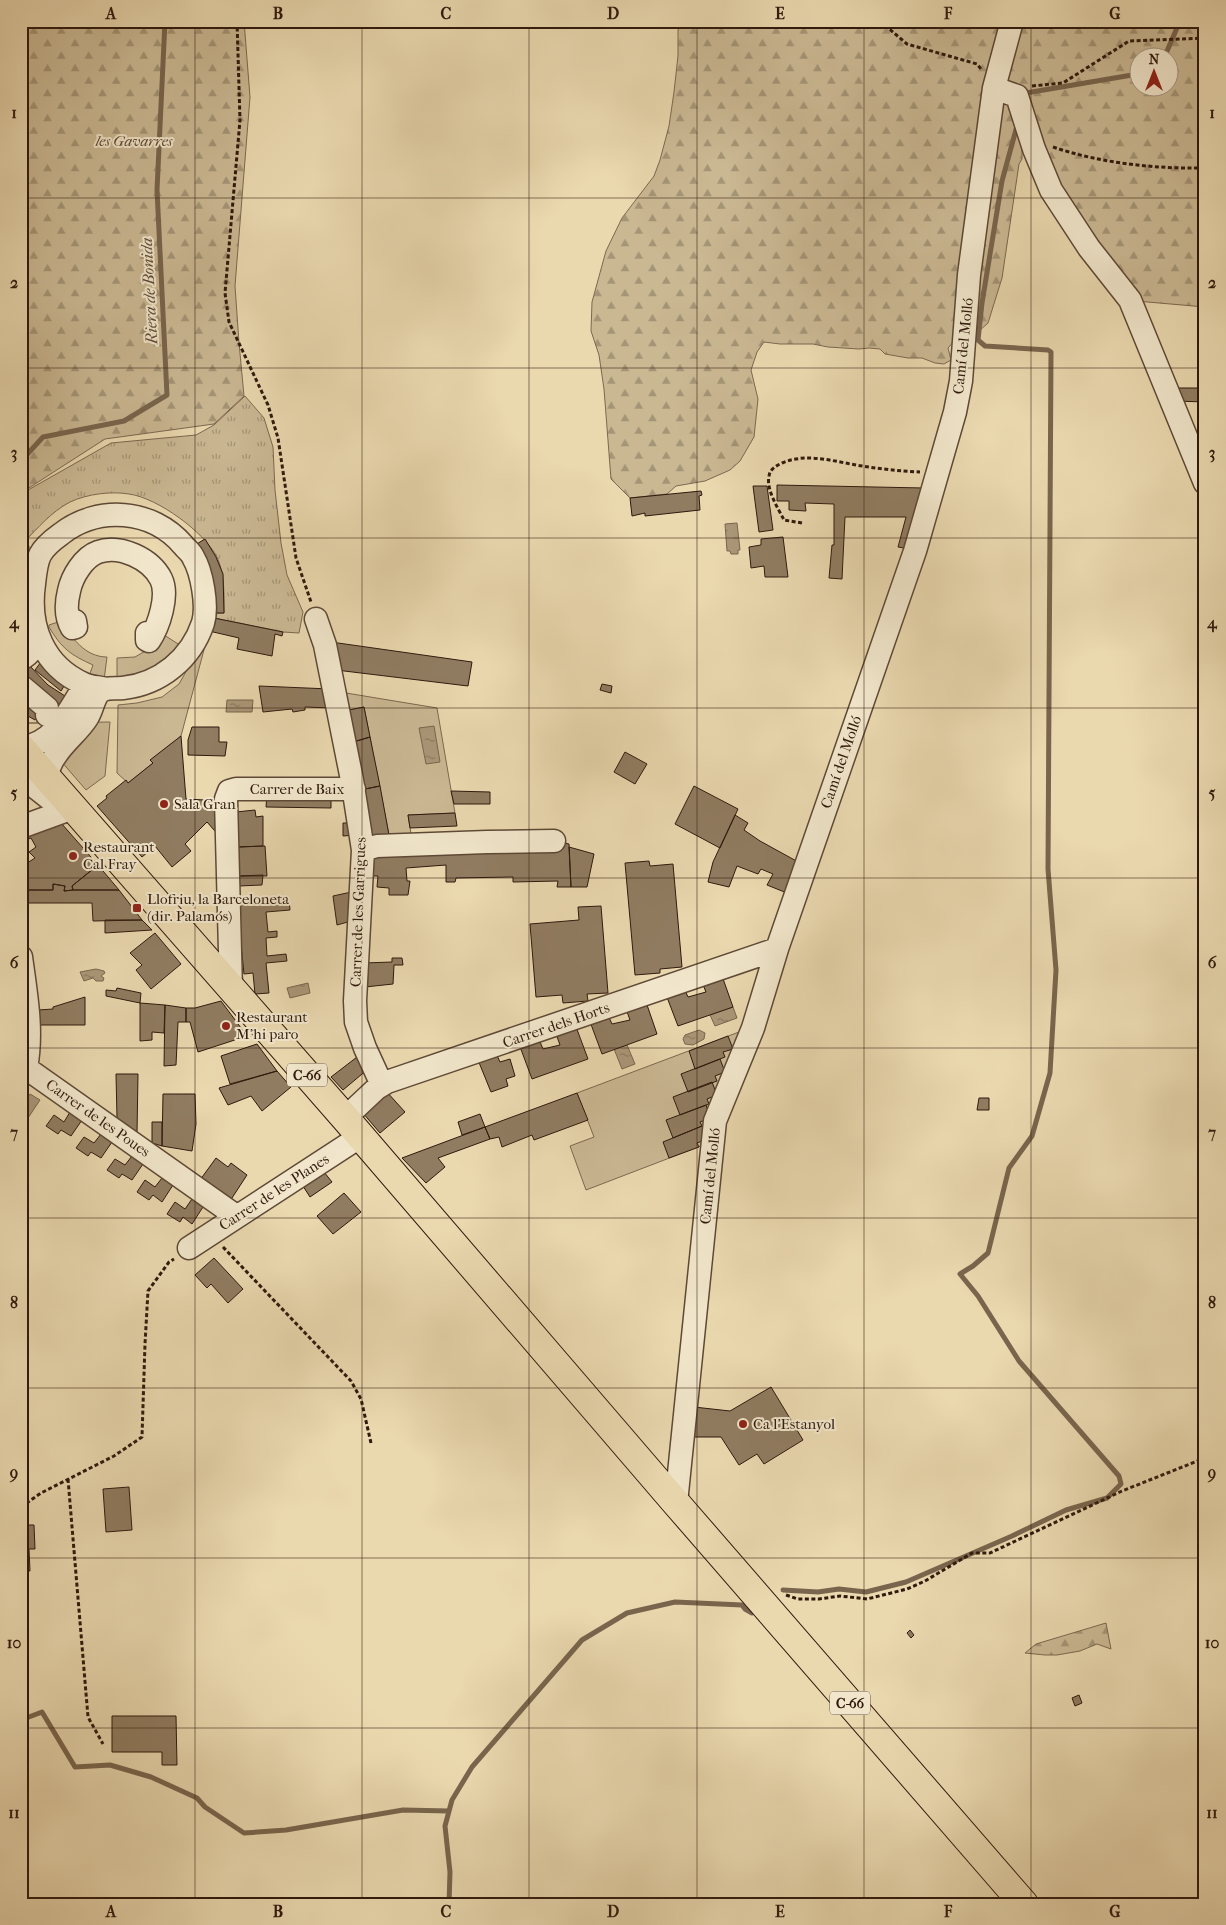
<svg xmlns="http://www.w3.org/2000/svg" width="1226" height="1925" font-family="'IM FELL French Canon',serif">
<defs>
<pattern id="forest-firs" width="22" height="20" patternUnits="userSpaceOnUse" patternTransform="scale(1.25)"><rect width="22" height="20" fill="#cab893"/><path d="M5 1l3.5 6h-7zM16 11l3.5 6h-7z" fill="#a49576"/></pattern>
<pattern id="park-tufts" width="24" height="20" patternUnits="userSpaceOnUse" patternTransform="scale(1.25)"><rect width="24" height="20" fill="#cab893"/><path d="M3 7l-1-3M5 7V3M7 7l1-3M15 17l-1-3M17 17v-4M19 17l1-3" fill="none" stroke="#a49576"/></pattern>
<pattern id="water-ripples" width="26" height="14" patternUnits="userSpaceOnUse" patternTransform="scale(1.25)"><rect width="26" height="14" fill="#aa9778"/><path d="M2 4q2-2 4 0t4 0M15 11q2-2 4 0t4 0" fill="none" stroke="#8b7a61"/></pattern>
</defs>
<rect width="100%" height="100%" fill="#ead8af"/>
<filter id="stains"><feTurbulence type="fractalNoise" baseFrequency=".004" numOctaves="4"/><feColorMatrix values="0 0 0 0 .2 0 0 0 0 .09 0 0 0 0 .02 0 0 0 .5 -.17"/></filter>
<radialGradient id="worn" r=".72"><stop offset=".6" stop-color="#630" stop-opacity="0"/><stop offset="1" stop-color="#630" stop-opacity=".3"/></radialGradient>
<!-- forest -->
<path fill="url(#forest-firs)" stroke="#7c6850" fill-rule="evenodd" d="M21,21H244L250,97L235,286L239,343L244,396L214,424L105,439L21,493Z
M680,21H1205V307L1136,301L1096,244L1033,144L1022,148V159L1019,164L1002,278L988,323L979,331L965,334L956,339L948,348L951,360L944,364L935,363L922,358H908L885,354L880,349L869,348L859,349L828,347L813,344H780L764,342L757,352L751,370L758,399L754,437L740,461L730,470L705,481L676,486L667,494L630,498L611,479L604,389L599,355L591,331L592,302L606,251L622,218L654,176L660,160L669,126L674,92L678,56V31ZM1138,58H1168V88H1138Z
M1106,1623L1111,1649L1097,1644L1080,1651L1057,1655H1045L1025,1653L1036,1644Z"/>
<!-- park -->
<path fill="url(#park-tufts)" stroke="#7c6850" d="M245,396L264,418L273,447L275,490L281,543L287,575L303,612L299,633L283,632L214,618V613H224C224,594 225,575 217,557C204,532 158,498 129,494C111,491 87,494 70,502C51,512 38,528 24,542L34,551L22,578L21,592V494L111,443L196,435L214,425Z"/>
<!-- garden -->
<path fill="#cab893" stroke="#7c6850" d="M61,621C72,638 85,657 107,657L104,680L89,676L93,665C71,655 62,649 49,627V625Z
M209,631L181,736L151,760L153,763L128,783L117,773L118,705L137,703L162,697L179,684Z
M164,635L183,647L145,675L117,680V658L135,657L147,650L159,647Z
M340,692L437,708L455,813L408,815L411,834L389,835L364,707L344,711Z
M110,722L105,776L86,790L60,760L68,723H28Z
M739,1032L725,1072L706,1144L586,1190L570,1146L594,1137L577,1093Z"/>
<!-- water -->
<path fill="url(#water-ripples)" stroke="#79654d" d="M737,523L740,550H738V554H731L730,551H727L725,524Z
M227,700H253L252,712H226Z
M434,726L440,762L426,764L419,728Z
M96,969L104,971L105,973L101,976L104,978L103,981H96L93,978L84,981L80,972Z
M308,983L310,993L290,998L287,988Z
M733,1007L737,1018L715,1026L710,1015Z
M699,1030L705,1033L704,1039L693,1045L685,1044L683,1039L685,1035Z
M627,1045L635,1064L622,1069L614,1049Z
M30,1094L40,1100L26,1121L21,1118V1106Z"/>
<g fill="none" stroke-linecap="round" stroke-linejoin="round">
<!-- stream -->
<path stroke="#79654d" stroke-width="5" d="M1164,58L1180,21
M1026,93L1138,74
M21,461L43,437L124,421L167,395L157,190L165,21
M783,1590L818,1592L839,1589L866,1592L906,1582L1012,1536L1066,1510L1107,1498L1121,1484L1119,1476L1019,1361L978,1296L960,1274L973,1266L988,1253L1009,1168L1032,1136L1050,1073L1056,970L1048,869L1051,352L1048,350L985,346L978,340L982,303L1002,181L1017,126
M21,1720L42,1712L75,1767L110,1765L151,1777L197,1798L205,1807L244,1833L286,1830L403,1810L449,1811
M449,1904L450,1872L445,1826L452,1800L472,1767L582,1640L627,1613L675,1602L742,1605L745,1609L752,1613"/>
</g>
<!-- building -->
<path fill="#907c61" stroke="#2f190d" d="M1174,388H1205V402L1175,401Z
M777,485L924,488L909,549L898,547L906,517H845L842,579L829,578L832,545H834V504L805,503L806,511L789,510V501H777Z
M753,486H767L773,530L759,532Z
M701,491L702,495L699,496L700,510L645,516V513L632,516L630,498Z
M783,537L788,577H765L764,566L751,568L749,547L761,545V539Z
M205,539L216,557L223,574L224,613H214L195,545Z
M214,618L283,632L282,636L275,634L272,656L237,649L239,638L209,631Z
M331,642L472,662L468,686L336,670Z
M41,662L66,683L61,691L35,670Z
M29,665L48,685L65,696L60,705L41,693L24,676L21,670Z
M602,684L612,686L611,693L600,690Z
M259,686L330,689L331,708L305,707V710L293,712L292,709L263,712Z
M21,697L40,713L35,720L21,712Z
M364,707L370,737L350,743L344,711Z
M192,727H219V742H227L225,756L188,755V740Z
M181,736L186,799L223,801L221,838L207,822L185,844L191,851L172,867L155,846L142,857L97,806L107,798L106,796L126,780L128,783L153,763L150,760Z
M370,737L380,786L360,790L350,743Z
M625,752L647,764L635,784L614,772Z
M380,786L389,835L371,836L360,790Z
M694,786L738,809L720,848L675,824Z
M451,791L490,792V804H454Z
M267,794L331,796V808L266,807Z
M255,810L256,817L263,816V846L238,847L236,812Z
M455,813L457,826L410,828L408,815Z
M54,815L98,865L72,886L73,890L64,891L65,886L53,884V890H21V867L35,858L29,852L36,847L31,838L21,842V827Z
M735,815L748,823L744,830L760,841L800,863L787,893L767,885L773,874L761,869L758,874L737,866L729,887L708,882L713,862Z
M343,823H354L356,835L343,836Z
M554,841L569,844L571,887H557L558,881L513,882V877L456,878L455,882H446V865L406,868L407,881H410L408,895H389V888L377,887L378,876H368L370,851Z
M265,846L267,876H239L238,847Z
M569,847L594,854L587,887H571Z
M649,861L650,866L673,864L682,967L660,969V973L635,975L625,863Z
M98,865L119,890H73L72,886Z
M263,875L262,885L239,886V876Z
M53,884L65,886L64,891L73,890H119L142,920L93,921L92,903H21V890H53Z
M356,891L355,920L337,925L333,896Z
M289,900L290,910L266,912L268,932L277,931V937L266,938L267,956L286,954L287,961L266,963L269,993L255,994L253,973L244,974L237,905Z
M601,906L608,993L587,994L588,1001L563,1003L562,995L536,997L530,924L579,920L578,907Z
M105,920H142L152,930L105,933Z
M155,933L181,964L151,989L136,970L142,965L130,953Z
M392,958H402L403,965H394L393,984L365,987L364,963L392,962Z
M721,973L733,1007L678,1026L665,992L683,986L688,997L706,992L701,980Z
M117,988L141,993L140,1003L106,996V990L116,991Z
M85,997V1025H39L38,1010L53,1009V1007Z
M645,999L657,1034L602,1054L589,1019L607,1013L612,1024L630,1020L625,1006Z
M221,1001L247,1036L198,1052L190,1022H186V1008H195Z
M140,1003L165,1005L164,1033L152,1032V1040L140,1041Z
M165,1005L186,1008V1022H178L176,1065L164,1066Z
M575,1024L588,1059L532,1079L519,1044L538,1037L543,1049L560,1045L555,1031Z
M728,1036L733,1049L723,1052L725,1057L695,1069L689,1051Z
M257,1044L277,1071L230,1084L221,1056Z
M496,1053L500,1062L510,1059L515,1076L506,1079L508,1086L491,1092L478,1060Z
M357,1057L368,1069L343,1090L331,1077Z
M720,1059L725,1072L715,1076L717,1081L688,1092L681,1074Z
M277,1071L291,1087L262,1111L251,1096L228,1105L219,1088Z
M116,1074H138L137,1134L117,1118Z
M712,1082L717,1095L707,1099L709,1104L680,1115L673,1097Z
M386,1091L405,1112L380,1133L362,1112Z
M577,1093L588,1120L534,1140L532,1135L502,1147L499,1137L490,1139L485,1127Z
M163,1094H195L196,1124L192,1151L162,1146Z
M979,1098H989V1110H977Z
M706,1105L710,1118L700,1122L702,1126L673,1138L666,1120Z
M70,1112L82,1120L71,1136L61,1130L58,1134L46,1126L54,1115L64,1122Z
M480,1114L485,1127L462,1135L458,1122Z
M152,1122H162V1146L152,1143Z
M702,1126L707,1139L697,1143L699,1147L669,1158L663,1142Z
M485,1127L490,1139L438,1158L445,1167L426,1183L402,1158Z
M101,1134L112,1142L101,1158L91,1152L88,1156L76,1148L84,1137L94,1143Z
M132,1156L143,1164L132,1180L122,1174L119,1178L107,1170L115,1159L125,1165Z
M216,1158L228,1167L231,1163L247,1175L230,1201L200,1180Z
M324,1172L332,1182L310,1197L303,1186Z
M162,1178L173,1185L162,1202L153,1195L149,1200L137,1192L145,1180L155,1187Z
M344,1193L361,1212L333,1234L317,1216Z
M192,1199L203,1207L192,1224L183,1217L180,1222L167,1214L175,1202L185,1209Z
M214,1258L243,1289L228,1303L211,1284L207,1288L195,1275Z
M771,1387L803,1440L764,1464L757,1454L739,1465L721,1437H693L694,1407L730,1411Z
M129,1487L132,1530L106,1532L103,1489Z
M21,1525H34L35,1549H29L30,1571H23V1585H21Z
M910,1630L914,1635L911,1638L907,1633Z
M1079,1695L1082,1703L1075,1706L1072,1698Z
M112,1716H176L177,1765H162V1752H112Z"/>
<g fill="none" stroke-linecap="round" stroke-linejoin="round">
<!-- minor casing -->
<g stroke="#5e4936" stroke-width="25">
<path id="minor" d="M994,88L1017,96L1034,149L1051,190L1089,248L1130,300L1205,483
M316,619L325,645L352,780L363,850L355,1001L356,1022L365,1048L382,1085
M75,621L76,627L72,628C65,616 66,603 69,591C72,576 84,557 98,552C120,544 151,559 161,579C169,595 159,626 149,641L147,640V633
M21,659C32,653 34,647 37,636
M21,686L47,708V715
M21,747C54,746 70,708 85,685
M46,775C49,769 51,761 56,755C65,741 78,732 87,718C92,711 93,700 98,694C104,686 115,689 123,688C160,684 191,659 203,623C208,606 202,572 193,557C191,552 186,549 183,545C152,509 98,505 61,534C54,539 44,547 40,555C36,563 35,575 34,584C28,626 43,666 84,684C90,687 99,687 106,689
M21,776L65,811L21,827
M363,850L377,846L487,842L554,841
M21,957C26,994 33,1031 26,1068L236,1216
M231,990L226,799L229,791L236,789H354
M345,1118L377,1088L387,1082L777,949
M189,1248L361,1136
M676,1503L715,1121L753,1028L777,949L915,551L955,412L961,381L969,275L994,88L1012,21"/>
</g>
<!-- major casing -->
<g stroke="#2f190d" stroke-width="30">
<path id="major" d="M21,748L345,1118L676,1503L1024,1904"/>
</g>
<!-- path -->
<path stroke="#2f190d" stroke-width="3" stroke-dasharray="4 2.5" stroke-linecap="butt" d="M237,21L240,120L225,293L229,322L268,405L278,438L296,558L311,602
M880,21L907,44L977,64L981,69
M1032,86L1063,83L1129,41L1205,38
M1053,147C1100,163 1155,169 1205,168
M802,523L784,520C778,508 766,490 769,476C770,469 776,466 782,463C808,452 835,462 862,466C881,469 900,471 920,472
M223,1247L351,1381L361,1399L371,1443
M68,1479L88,1717L103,1744
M21,1507L41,1493L114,1456L142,1437L145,1344L148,1291L169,1262L174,1259
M786,1595L798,1599H819L840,1596L867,1599L907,1589L925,1581L972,1553H990L1122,1491L1205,1458"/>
<!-- minor -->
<use href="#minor" stroke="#f1e6cb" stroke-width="22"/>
<!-- major -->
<use href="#major" stroke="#ead8af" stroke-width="28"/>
</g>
<!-- grid -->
<path fill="none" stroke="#2f190d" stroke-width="1" stroke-opacity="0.55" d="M195,21V1904M362,21V1904M529,21V1904M697,21V1904M864,21V1904M1031,21V1904M21,198H1205M21,368H1205M21,538H1205M21,708H1205M21,878H1205M21,1048H1205M21,1218H1205M21,1388H1205M21,1558H1205M21,1728H1205"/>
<!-- markers -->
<g fill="#8f2418" stroke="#f1e6cb" stroke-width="2">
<circle cx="164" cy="804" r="5"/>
<circle cx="73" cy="856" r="5"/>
<rect x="132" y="903" width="10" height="10" rx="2.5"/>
<circle cx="226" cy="1026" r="5"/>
<circle cx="743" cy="1424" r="5"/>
</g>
<g text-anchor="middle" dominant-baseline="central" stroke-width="4" stroke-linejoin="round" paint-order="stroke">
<!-- shield labels -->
<g fill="#f1e6cb" stroke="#695646" stroke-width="1">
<rect x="287" y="1063.5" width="40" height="23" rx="4"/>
<rect x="830" y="1691.5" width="40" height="23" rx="4"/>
</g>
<g font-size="14" font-weight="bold" fill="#2f190d">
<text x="307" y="1075">C-66</text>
<text x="850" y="1703">C-66</text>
</g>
<!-- park labels -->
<g font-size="15" font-style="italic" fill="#5e4935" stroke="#f1e6cb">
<text x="134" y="141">les Gavarres</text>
</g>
<!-- street labels -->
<g font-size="15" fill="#2f190d" stroke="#f1e6cb">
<text transform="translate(963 346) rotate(-84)">Camí del Molló</text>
<text transform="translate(841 762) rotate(-71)">Camí del Molló</text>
<text x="297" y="789">Carrer de Baix</text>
<text transform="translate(358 912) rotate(-88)">Carrer de les Garrigues</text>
<text transform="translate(556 1025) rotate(-19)">Carrer dels Horts</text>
<text transform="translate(98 1118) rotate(35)">Carrer de les Poues</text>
<text transform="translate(710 1176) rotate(-84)">Camí del Molló</text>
<text transform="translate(274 1192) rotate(-33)">Carrer de les Planes</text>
</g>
<!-- poi labels -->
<g font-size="15" fill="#2f190d" stroke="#f1e6cb" text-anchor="start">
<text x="174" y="804">Sala Gran</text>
<text x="83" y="847">Restaurant<tspan x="83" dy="17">Cal Fray</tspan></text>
<text x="147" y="899">Llofriu, la Barceloneta<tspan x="147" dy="17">(dir. Palamós)</tspan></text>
<text x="236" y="1017">Restaurant<tspan x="236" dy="17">M'hi paro</tspan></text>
<text x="753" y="1424">Ca l'Estanyol</text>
</g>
<!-- water labels -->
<g font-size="16" font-style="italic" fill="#604b38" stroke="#f1e6cb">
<text transform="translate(149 291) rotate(-93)">Riera de Bonida</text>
</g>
</g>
<!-- margin -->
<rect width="1226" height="1925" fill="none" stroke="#ead8af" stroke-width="55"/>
<!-- north arrow -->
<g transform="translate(1154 72)"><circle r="24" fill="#f1e6cb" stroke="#a3947f"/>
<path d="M0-4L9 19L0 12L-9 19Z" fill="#8f2418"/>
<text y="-8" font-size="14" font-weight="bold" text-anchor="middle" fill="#2f190d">N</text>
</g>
<rect x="28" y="28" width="1170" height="1870" fill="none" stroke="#2f190d" stroke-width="2"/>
<g font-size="16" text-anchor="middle" font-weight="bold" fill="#2f190d">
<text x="111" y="19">A</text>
<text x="278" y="19">B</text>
<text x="446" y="19">C</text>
<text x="613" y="19">D</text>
<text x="780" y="19">E</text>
<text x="948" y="19">F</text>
<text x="1115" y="19">G</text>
<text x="14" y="118">1</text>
<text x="1212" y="118">1</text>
<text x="14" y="288">2</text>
<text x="1212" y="288">2</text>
<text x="14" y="458">3</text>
<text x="1212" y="458">3</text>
<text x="14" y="628">4</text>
<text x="1212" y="628">4</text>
<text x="14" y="798">5</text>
<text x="1212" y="798">5</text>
<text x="14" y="968">6</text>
<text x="1212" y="968">6</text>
<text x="14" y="1138">7</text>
<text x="1212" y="1138">7</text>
<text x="14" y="1308">8</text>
<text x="1212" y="1308">8</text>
<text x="14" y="1478">9</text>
<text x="1212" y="1478">9</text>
<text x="14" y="1648">10</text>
<text x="1212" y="1648">10</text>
<text x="14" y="1818">11</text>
<text x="1212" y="1818">11</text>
<text x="111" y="1917">A</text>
<text x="278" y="1917">B</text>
<text x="446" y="1917">C</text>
<text x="613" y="1917">D</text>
<text x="780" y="1917">E</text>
<text x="948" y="1917">F</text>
<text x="1115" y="1917">G</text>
</g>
<rect width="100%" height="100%" filter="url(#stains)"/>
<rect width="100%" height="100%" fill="url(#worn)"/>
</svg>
